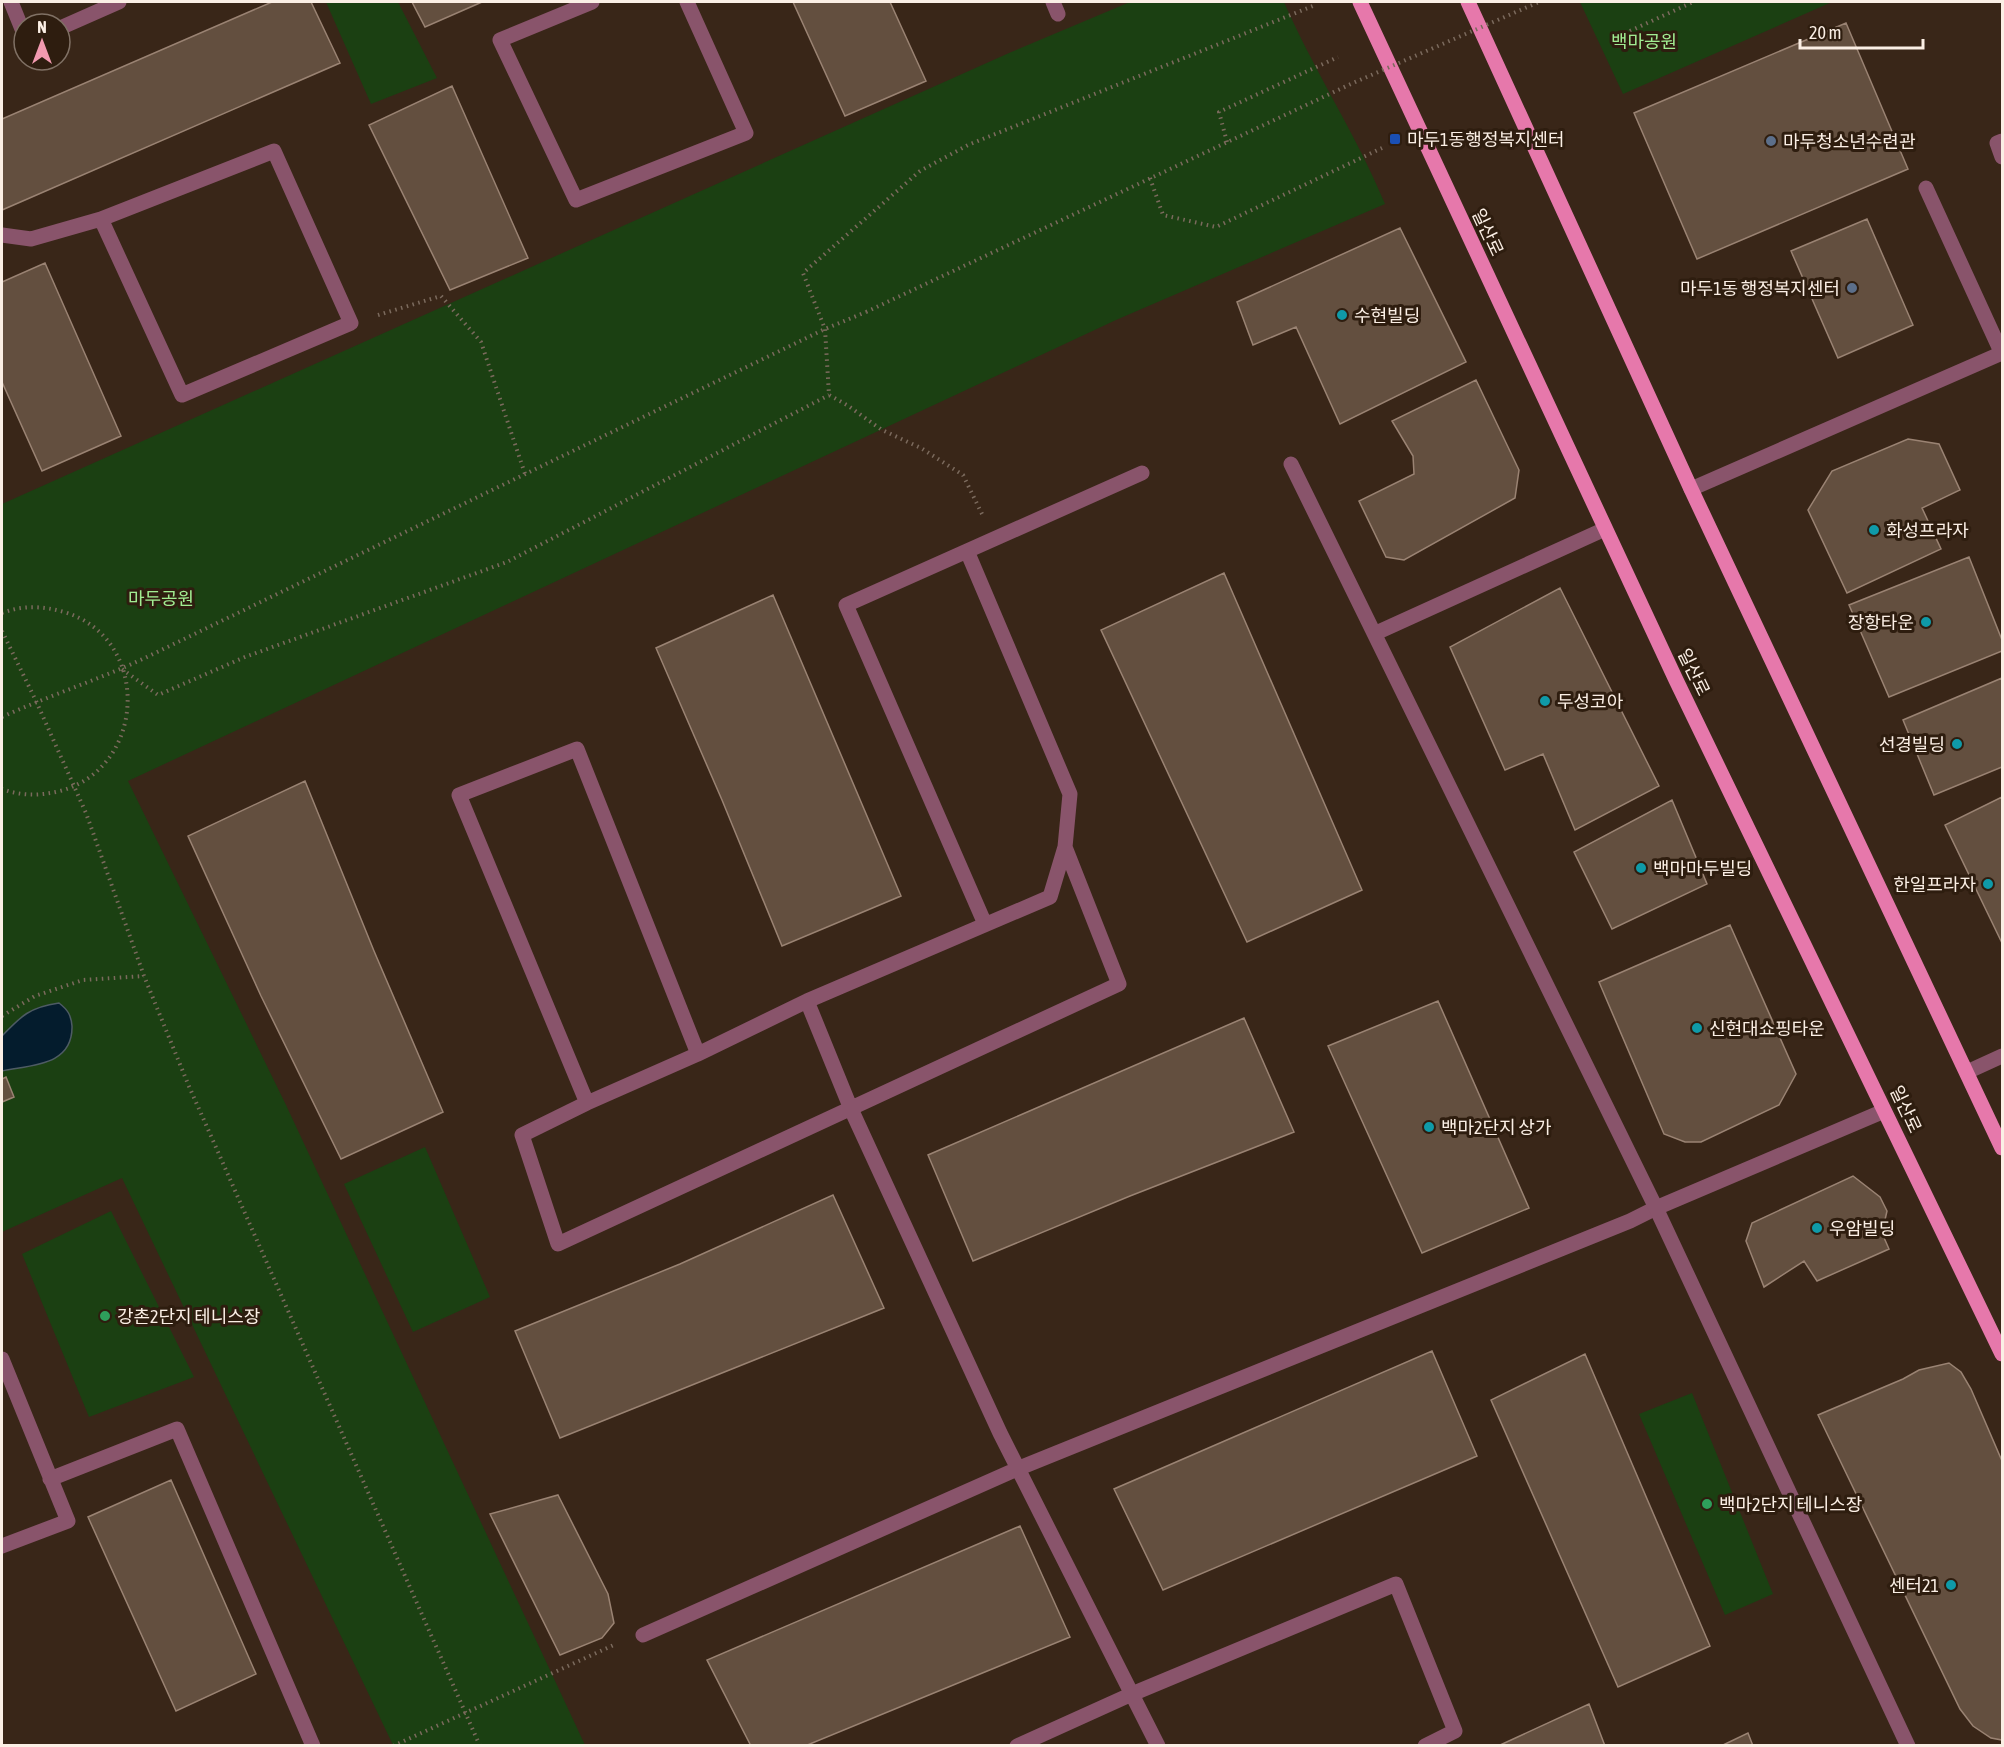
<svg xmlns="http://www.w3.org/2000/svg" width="2004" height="1747" font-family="'Asap Condensed','Noto Sans KR',sans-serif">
<rect width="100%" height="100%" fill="#392618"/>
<!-- green -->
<path fill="#1b4012" d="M326,2H398L437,78L371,104Z
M1130,2H1284C1314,71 1356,134 1385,204L1116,320L128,781L286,1105L585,1745H393L122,1178L2,1232V504L1009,53Z
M1580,2H1832L1623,94Z
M425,1147L490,1297L413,1332L344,1184Z
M111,1211L194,1377L89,1417L22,1254Z
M1692,1393L1773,1594L1725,1615L1639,1414Z"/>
<!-- water -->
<path fill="#041c2d" stroke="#4e5b64" stroke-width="1.5" d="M59,1003C68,1010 71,1015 72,1026C73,1067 29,1065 2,1071V1036C21,1016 30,1007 59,1003Z"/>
<!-- building -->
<path fill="#634f3f" stroke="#9a8373" stroke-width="1.5" d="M272,2H311L340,63L2,210V119Z
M412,2H482L425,27Z
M793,2H890L926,81L845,116Z
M1846,23L1908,169L1697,259L1634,113Z
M452,86L528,258L450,290L369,125Z
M1867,219L1913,325L1838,358L1791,251Z
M1400,228L1466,362L1340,424L1296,327L1253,345L1237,302Z
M45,263L121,436L42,471L2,382V282Z
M1476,380L1519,470L1515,498L1404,560L1386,557L1359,501L1414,474L1413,456L1392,421Z
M1908,439L1939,444L1960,490L1922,508L1941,549L1847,593L1808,510L1832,471Z
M1969,557L2002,640V651L1889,697L1849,605Z
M1224,573L1362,890L1247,942L1101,630Z
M1560,588L1659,786L1575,830L1543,754L1505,770L1450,647Z
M773,595L901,896L782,946L722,800L656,648Z
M2002,678V767L1934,795L1903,720Z
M305,781L374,951L443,1112L341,1159L261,996L188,836Z
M2002,797V943L1945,825Z
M1672,800L1707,884L1612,929L1574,852Z
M1730,925L1796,1074L1779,1105L1701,1142H1685L1664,1134L1599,982Z
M1438,1001L1529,1208L1422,1253L1328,1046Z
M1244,1018L1294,1132L1130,1196L973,1261L928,1155Z
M6,1077L14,1097L2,1102V1079Z
M1853,1176L1880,1197L1887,1211L1882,1233L1889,1249L1817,1281L1804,1261L1764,1287L1746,1241L1752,1223Z
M833,1195L884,1308L560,1438L515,1331L680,1264Z
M1432,1351L1477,1456L1163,1590L1114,1489Z
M1585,1354L1710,1646L1618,1687L1491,1400Z
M1949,1363L1961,1372L1971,1389L2002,1461V1740L1991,1738L1973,1726L1960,1709L1818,1415L1903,1379L1919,1370Z
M171,1480L256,1674L176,1711L88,1517Z
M558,1495L608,1594L614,1623L602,1638L560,1655L490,1514Z
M1020,1526L1070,1637L805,1746H751L707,1660Z
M1589,1704L1605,1746H1498Z
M1748,1733L1753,1746H1721Z"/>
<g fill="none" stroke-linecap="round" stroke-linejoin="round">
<!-- path -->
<path stroke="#7b6a5d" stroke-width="4" stroke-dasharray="1.5 4.5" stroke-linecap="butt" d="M1619,36L1693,2
M1227,142L1219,112L1338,57
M1150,178L1163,215L1216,227L1382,148
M378,315L441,296L481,342L525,474
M982,514L963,475L921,448L882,430L847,405L829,395L825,329L803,273L920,171L968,145L1313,6
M2,613C23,605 43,606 64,612C152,638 147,768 60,791C40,796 21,796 2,789
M2,631L36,701L86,813L144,976L188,1084L480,1746
M122,669L158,695L245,657L507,562L829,395
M2,717C50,695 101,679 149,656L825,329L866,312
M2,1016L35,996L83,980L144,976
M393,1746L616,1644"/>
<!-- lane -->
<path stroke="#89546b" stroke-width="15" d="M11,2L24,34
M592,2L500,40L576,200L746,133L687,2
M60,28L119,2
M2002,141L1997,143L2002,157
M2,235L31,239L101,219L274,151L351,323L182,395L101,219
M967,551L1070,794L1065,847L1050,897L807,1001L698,1054L587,1103L522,1135L558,1244L1119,984L1065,847
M985,924L846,605L1142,473
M807,1001L851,1109L1000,1433L1158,1746
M587,1103L459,795L577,749L698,1054
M2,1359L68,1521L2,1546
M50,1479L177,1429L313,1746
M643,1635L1017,1469L1630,1221L1656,1208
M1017,1746L1132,1694L1396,1584L1455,1731L1425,1746"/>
<!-- street -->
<path stroke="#89546b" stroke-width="15" d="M1053,2L1058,14
M1926,188L2002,354
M1291,464L1656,1208L1908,1746
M1691,489L2002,353
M1376,633L1605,529
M1967,1072L2002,1056
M1656,1208L1884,1111"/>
<!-- primary -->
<path stroke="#e678ab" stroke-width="15" d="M1360,2L1676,680L2002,1354
M1468,2L1691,489L2002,1148"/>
<!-- path-bridge -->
<path stroke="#7b6a5d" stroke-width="4" stroke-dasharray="1.5 4.5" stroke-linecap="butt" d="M866,312L1353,83L1539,2"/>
</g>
<!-- markers -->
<rect fill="#1a4fb4" stroke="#2e1d0f" stroke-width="2" x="1389" y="133" width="12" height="12" rx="3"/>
<g fill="#5c6f8a" stroke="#2e1d0f" stroke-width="2">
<circle cx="1771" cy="141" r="6"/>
<circle cx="1852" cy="288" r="6"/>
</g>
<g fill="#0f9aa8" stroke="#2e1d0f" stroke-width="2">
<circle cx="1342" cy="315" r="6"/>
<circle cx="1874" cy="530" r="6"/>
<circle cx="1926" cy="622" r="6"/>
<circle cx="1545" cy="701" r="6"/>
<circle cx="1957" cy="744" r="6"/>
<circle cx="1641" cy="868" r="6"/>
<circle cx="1988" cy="884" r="6"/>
<circle cx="1697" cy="1028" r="6"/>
<circle cx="1429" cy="1127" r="6"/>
<circle cx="1817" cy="1228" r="6"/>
<circle cx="1951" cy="1585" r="6"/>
</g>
<g fill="#2e9e5b" stroke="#2e1d0f" stroke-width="2">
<circle cx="105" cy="1316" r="6"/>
<circle cx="1707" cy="1504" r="6"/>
</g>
<g text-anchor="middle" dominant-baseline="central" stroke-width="6" stroke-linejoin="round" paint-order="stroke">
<!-- park labels -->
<g font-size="18" fill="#a1ec91" stroke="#2e1d0f">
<text x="1644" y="41">백마공원</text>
<text x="161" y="598">마두공원</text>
</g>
<!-- poi labels -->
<g font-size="18" fill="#fbefe5" stroke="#2e1d0f" text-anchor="start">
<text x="1407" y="139">마두1동행정복지센터</text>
<text x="1783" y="141">마두청소년수련관</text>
<text x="1840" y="288" text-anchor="end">마두1동 행정복지센터</text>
<text x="1354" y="315">수현빌딩</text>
<text x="1886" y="530">화성프라자</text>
<text x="1914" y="622" text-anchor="end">장항타운</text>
<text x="1557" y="701">두성코아</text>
<text x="1945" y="744" text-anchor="end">선경빌딩</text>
<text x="1653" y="868">백마마두빌딩</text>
<text x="1976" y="884" text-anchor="end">한일프라자</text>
<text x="1709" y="1028">신현대쇼핑타운</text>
<text x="1441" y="1127">백마2단지 상가</text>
<text x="1829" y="1228">우암빌딩</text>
<text x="117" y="1316">강촌2단지 테니스장</text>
<text x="1719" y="1504">백마2단지 테니스장</text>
<text x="1939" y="1585" text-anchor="end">센터21</text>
</g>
<!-- street labels -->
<g font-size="18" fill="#fbefe5" stroke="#2e1d0f">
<text transform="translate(1488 232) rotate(65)">일산로</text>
<text transform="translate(1694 672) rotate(64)">일산로</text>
<text transform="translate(1906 1109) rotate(65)">일산로</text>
</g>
</g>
<!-- border -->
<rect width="2004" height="1747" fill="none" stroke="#fbefe5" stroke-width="6"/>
<!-- north arrow -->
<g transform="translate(42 42)"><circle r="28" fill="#2e1d0f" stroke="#807165" stroke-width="1.5"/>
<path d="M0-4.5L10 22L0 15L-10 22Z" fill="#f29ab0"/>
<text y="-9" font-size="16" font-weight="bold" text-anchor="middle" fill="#fbefe5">N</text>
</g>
<!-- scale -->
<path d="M1800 39v9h123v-9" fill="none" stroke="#fbefe5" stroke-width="3"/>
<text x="1809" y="39" font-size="18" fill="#fbefe5" stroke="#2e1d0f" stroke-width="4.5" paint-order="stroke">20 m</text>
</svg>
